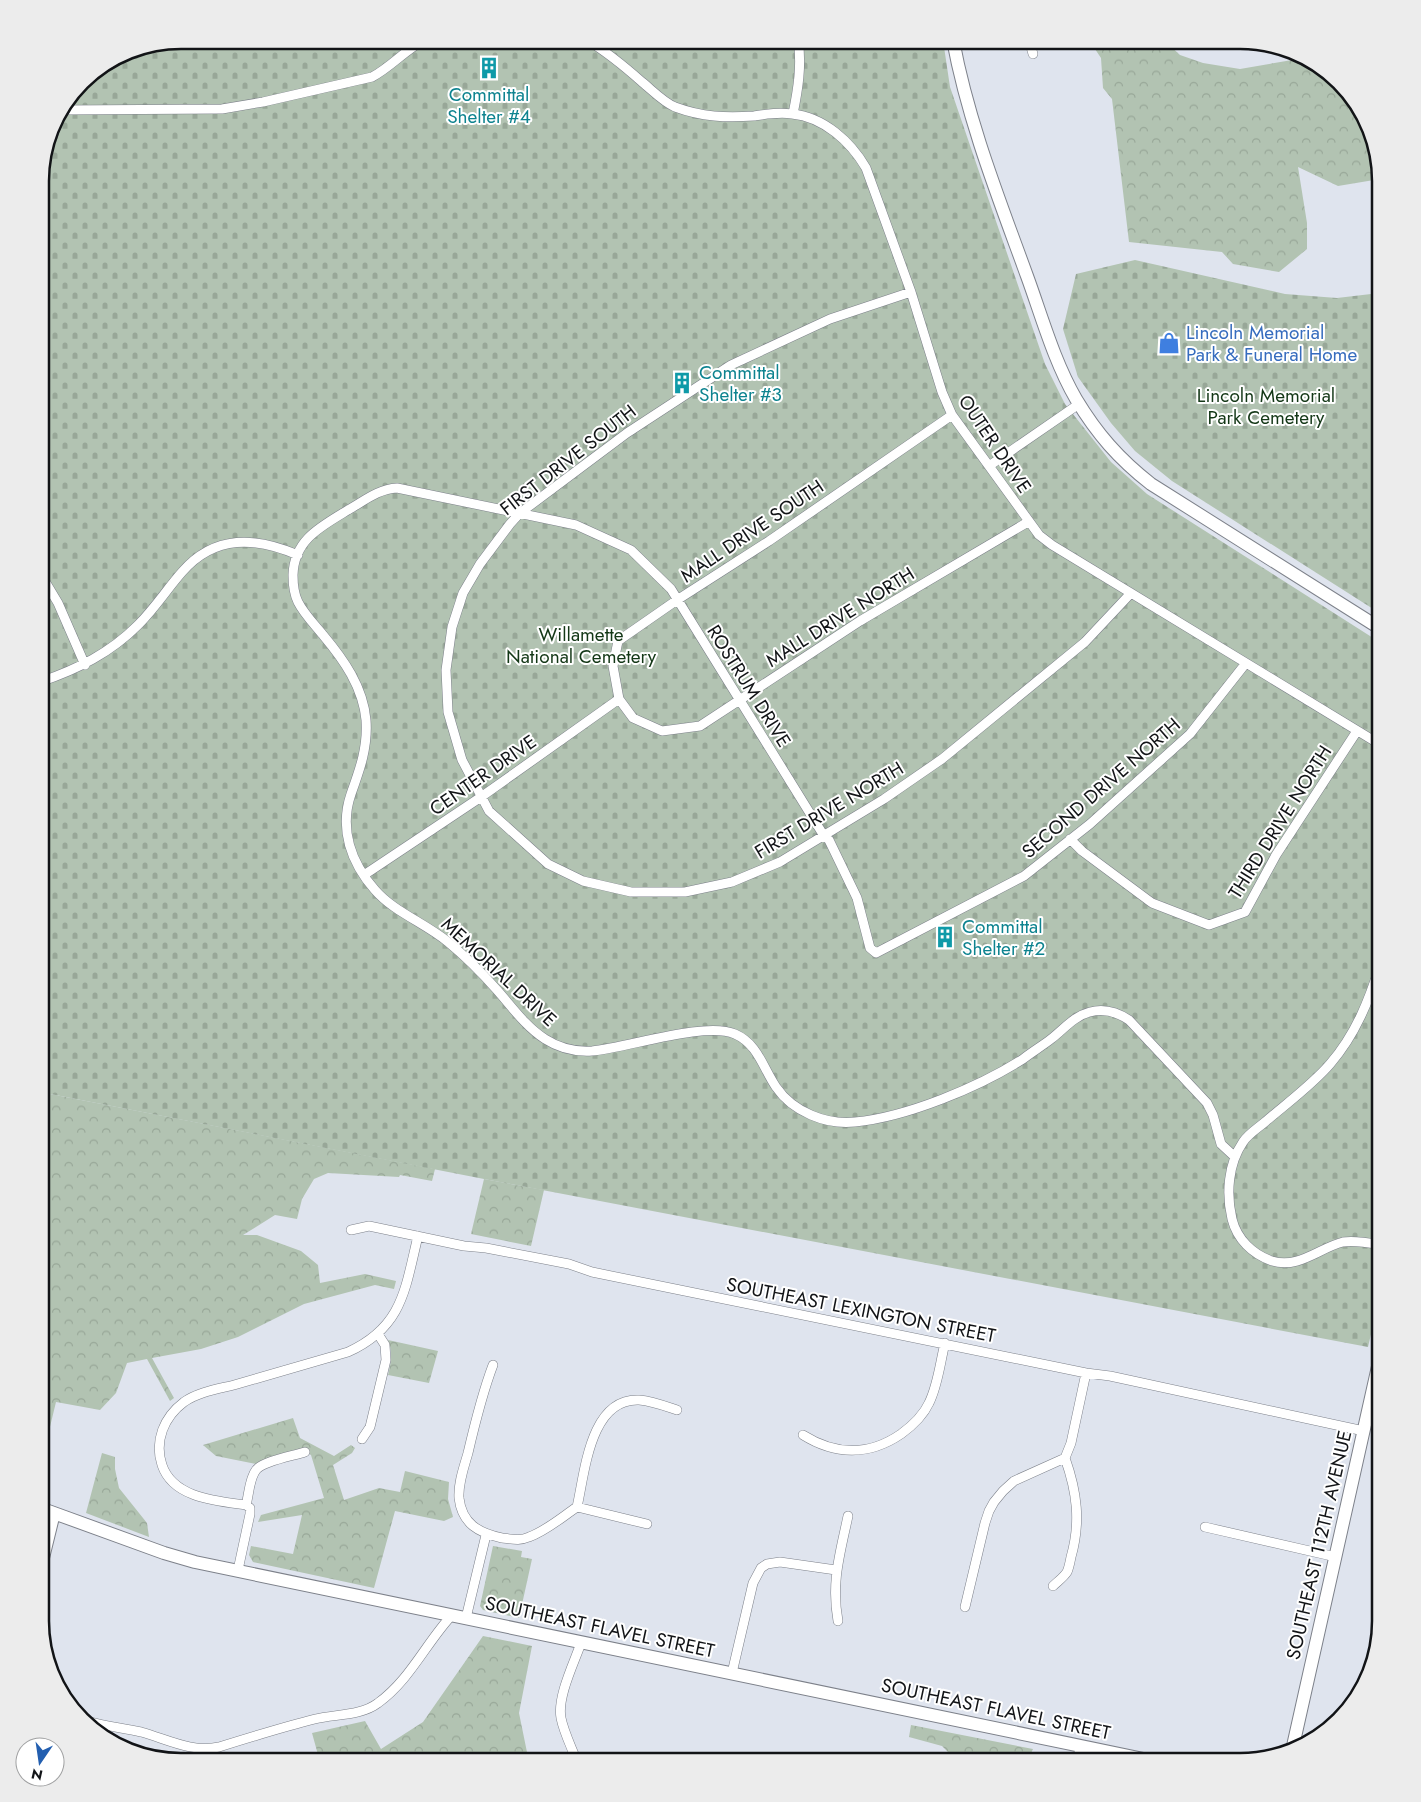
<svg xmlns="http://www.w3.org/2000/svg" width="1421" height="1802" font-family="Jost,sans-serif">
<defs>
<pattern id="forest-crowns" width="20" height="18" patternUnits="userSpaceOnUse" patternTransform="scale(1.25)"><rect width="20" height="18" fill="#b2c3b2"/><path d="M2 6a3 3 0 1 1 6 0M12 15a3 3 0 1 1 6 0" fill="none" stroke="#98a798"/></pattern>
<pattern id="cemetery-stones" width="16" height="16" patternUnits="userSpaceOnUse" patternTransform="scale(1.25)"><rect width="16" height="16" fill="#b2c3b2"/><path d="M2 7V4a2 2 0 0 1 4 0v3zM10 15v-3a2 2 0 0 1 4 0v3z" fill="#98a798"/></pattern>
</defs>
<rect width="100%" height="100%" fill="#dfe4ee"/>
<!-- forest -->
<path fill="url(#forest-crowns)" d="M1089,40H1164L1180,55L1203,63L1240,69L1292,60L1298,55L1310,59L1357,102L1380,179L1338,186L1298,167L1307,223V249L1279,272L1233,264L1222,252L1129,242L1112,99L1103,88L1101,58Z
M40,1092L435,1169L432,1181L400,1175L399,1177L328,1173L314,1179L302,1199L297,1219L275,1215L243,1235H257L301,1251L318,1265L320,1283L365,1274L396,1281L394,1289L375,1285L304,1304L238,1337L201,1349L152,1358L174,1398L170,1401L147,1359L127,1363L116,1393L100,1410L56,1402L40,1468Z
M484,1179L544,1190L531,1246L471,1234Z
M388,1340L438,1351L429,1383L388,1375C391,1363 393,1352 388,1340Z
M293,1418L300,1438L334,1456L351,1445L355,1448L352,1453L333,1465L344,1500L379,1488L400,1492L405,1471L449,1482L448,1499L453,1517L444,1521L395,1511L374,1588L253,1562L249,1555L251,1546L293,1554L302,1515L258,1522L261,1515L324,1498L311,1455L300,1449L263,1460L256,1464L216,1456L203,1445Z
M102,1453L115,1457V1469L119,1488L147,1523L149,1537L86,1513Z
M493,1546L522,1551L521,1557L532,1559L519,1618L483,1610L480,1606Z
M483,1636L532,1646L519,1713L529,1762H320L312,1733L365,1721L381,1749L423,1722Z
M911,1725L1033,1749L1027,1762H958L942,1746L909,1737Z"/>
<!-- cemetery -->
<path fill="url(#cemetery-stones)" d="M181,40H943L950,87L1045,364L1065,404L1111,462L1147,494L1381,643V1291L1368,1347L484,1179L40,1092V172L55,118L88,75L127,51Z
M1135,260L1285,294L1337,298L1371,294L1381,310V614L1172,481L1135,451L1111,423L1078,377L1063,329L1076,274Z"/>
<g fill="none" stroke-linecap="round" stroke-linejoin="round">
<!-- street casing -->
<g stroke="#7d818a" stroke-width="10">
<path id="street" d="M587,40C607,52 624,66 642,82C652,90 663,102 675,107C702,117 726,118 754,116C767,114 779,112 792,114C824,117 851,142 866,168L911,292L942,392L952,415L1039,535L1052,545L1376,742L1381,748
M1029,40L1033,54
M61,110L222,109L263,102L372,77C391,67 405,50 424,40
M793,114C798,89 802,65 798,40
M911,292L830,319L731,365L627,433L520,513L510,524L480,564L463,593L452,627L446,670L448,712L462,760L489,811L548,864L583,881L631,892H685L732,882L780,862L884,799L942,759L1085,642L1131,593
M952,415L769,541L677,600L618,641L613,666L619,699L633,718L662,731L700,726L860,621L1028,522
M989,466L1079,404
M40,573L58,603L85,665
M40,682C78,669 110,653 138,625C155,608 167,589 182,572C215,534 256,537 298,555
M1070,839L1082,851L1152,903L1209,925L1245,912L1276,855L1357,731
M364,875L481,797L619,699
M1235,1157L1221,1144L1213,1115L1207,1103L1129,1020C1117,1012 1105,1008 1090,1012C1074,1016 1064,1029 1051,1039C1042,1046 1032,1052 1023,1059C979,1087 907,1117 855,1122C826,1125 793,1112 776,1087C763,1068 758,1044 735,1034C705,1021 627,1048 592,1051C576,1052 559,1048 545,1039C526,1027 512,1007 497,990C482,973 465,956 448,942C425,923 394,912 375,890C351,863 339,829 351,794C360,769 368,747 366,720C363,687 344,660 323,635C315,625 304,614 298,602C294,594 293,585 293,575C294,540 320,527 348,510C364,501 378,489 397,488L576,525L631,550L671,589L824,836L829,840L857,898L870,948L876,953L1024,876L1090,824L1190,734L1246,663
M351,1230L369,1226L464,1246L486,1248L569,1264L592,1272L680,1290L1086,1373L1110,1376L1364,1431
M1381,1245C1370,1243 1355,1240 1343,1242C1319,1248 1299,1269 1272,1261C1252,1254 1237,1239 1232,1219C1226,1194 1228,1164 1243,1142C1248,1134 1258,1128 1265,1122C1286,1104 1313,1084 1330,1064C1356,1034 1369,1000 1381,963
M493,1365C482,1394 475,1423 468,1453C464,1467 458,1483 459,1498C462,1524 479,1533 502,1538C512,1539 520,1541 529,1537C546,1531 562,1517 577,1507C585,1472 590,1398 639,1400C652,1401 665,1406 677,1410
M803,1435C835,1455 869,1456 901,1434C912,1426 923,1416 929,1403C938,1385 940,1363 945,1343
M362,1439L370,1427L386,1360L385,1345L378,1334
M246,1505C249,1495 249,1479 256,1470C263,1461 293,1456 305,1452
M577,1507L647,1524
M1205,1527L1336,1557
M238,1570L250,1514V1508L246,1505C216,1501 173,1498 162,1465C154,1441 164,1417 184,1402C198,1392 218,1389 234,1385C272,1374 310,1363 348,1352C403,1327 405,1289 418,1236
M1053,1586C1057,1582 1064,1577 1067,1572C1069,1568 1070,1562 1071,1557C1081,1522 1077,1492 1065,1458
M965,1607L985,1523L989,1511L994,1502L1003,1491L1014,1481L1065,1458L1071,1443L1086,1373
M466,1618L486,1535
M838,1621C831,1582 840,1554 848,1516
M732,1673L753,1583L761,1568L767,1564L780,1562L836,1570
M87,1721C105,1726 123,1728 141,1732C167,1739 192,1753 219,1747C251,1737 283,1727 315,1719C335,1714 361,1716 378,1703C410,1680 426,1643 452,1615
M577,1762C572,1748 564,1733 561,1718C557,1697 574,1663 581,1643
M1076,1762L1081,1746"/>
</g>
<!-- secondary casing -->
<g stroke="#7d818a" stroke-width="14">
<path id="secondary" d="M953,40C968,121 999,199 1027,276C1042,317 1054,361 1076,399C1097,434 1119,459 1151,484L1381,629
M40,1508L164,1553L195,1562L1158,1762
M40,1570L54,1513
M1293,1746L1381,1353"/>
</g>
<!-- street -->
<use href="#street" stroke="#fff" stroke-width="9"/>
<!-- secondary -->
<use href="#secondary" stroke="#fff" stroke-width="12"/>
</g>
<!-- icons -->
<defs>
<g id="building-bare" transform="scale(1.725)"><path d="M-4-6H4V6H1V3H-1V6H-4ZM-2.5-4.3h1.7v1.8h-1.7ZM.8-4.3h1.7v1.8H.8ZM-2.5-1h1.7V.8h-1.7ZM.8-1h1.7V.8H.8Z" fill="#0f9aa8" stroke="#fff" stroke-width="2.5" paint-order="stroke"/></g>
<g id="shop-bare" transform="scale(1.725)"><path d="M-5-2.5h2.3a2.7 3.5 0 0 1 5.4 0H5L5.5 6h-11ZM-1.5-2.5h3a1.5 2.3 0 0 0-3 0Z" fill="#3f7fe0" stroke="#fff" stroke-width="2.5" paint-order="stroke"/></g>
</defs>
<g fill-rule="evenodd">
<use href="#building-bare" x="489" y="68"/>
<use href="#shop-bare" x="1169" y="343"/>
<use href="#building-bare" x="682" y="383"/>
<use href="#building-bare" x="945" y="937"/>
</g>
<g text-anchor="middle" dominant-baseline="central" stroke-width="4" stroke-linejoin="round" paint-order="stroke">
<!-- culture labels -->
<g font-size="19" fill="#0d838f" stroke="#fff" text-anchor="start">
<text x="489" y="94" text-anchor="middle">Committal<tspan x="489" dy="22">Shelter #4</tspan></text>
<text x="699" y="372">Committal<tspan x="699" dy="22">Shelter #3</tspan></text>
<text x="962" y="926">Committal<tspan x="962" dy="22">Shelter #2</tspan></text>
</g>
<!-- shop labels -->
<g font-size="19" fill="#366cbe" stroke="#fff" text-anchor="start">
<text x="1186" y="332">Lincoln Memorial<tspan x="1186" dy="22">Park &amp; Funeral Home</tspan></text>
</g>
<!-- park labels -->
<g font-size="19" fill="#133716" stroke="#fff">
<text x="1266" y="395">Lincoln Memorial<tspan x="1266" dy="22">Park Cemetery</tspan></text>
<text x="581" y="634">Willamette<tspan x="581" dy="22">National Cemetery</tspan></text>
</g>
<!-- street labels -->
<g font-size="19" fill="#121417" stroke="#fff">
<text transform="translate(995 444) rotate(56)">OUTER DRIVE</text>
<text transform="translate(568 460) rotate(-38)">FIRST DRIVE SOUTH</text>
<text transform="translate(752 531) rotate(-34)">MALL DRIVE SOUTH</text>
<text transform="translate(840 617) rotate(-32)">MALL DRIVE NORTH</text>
<text transform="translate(749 686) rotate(58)">ROSTRUM DRIVE</text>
<text transform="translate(483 775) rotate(-35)">CENTER DRIVE</text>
<text transform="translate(1101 788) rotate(-41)">SECOND DRIVE NORTH</text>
<text transform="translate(829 810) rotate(-31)">FIRST DRIVE NORTH</text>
<text transform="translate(1280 822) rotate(-58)">THIRD DRIVE NORTH</text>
<text transform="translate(499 972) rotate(43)">MEMORIAL DRIVE</text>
<text transform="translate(861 1310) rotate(11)">SOUTHEAST LEXINGTON STREET</text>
<text transform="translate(1319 1545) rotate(-77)">SOUTHEAST 112TH AVENUE</text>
<text transform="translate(600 1627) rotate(12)">SOUTHEAST FLAVEL STREET</text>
<text transform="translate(996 1709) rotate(12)">SOUTHEAST FLAVEL STREET</text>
</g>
</g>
<!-- crop -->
<path d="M0 0H1421V1802H0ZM181 49H1240A132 132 0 0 1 1372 181V1621A132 132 0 0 1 1240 1753H181A132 132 0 0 1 49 1621V181A132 132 0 0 1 181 49Z" fill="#ececec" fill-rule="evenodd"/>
<path fill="none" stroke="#121417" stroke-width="2.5" d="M181 49H1240A132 132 0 0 1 1372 181V1621A132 132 0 0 1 1240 1753H181A132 132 0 0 1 49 1621V181A132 132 0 0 1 181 49Z"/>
<!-- north arrow -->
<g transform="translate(40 1762) rotate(193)"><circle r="24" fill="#ffffff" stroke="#a0a1a2"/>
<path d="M0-4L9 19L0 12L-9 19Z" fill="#235fb0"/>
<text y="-8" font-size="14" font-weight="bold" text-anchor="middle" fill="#121417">N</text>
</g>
</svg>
